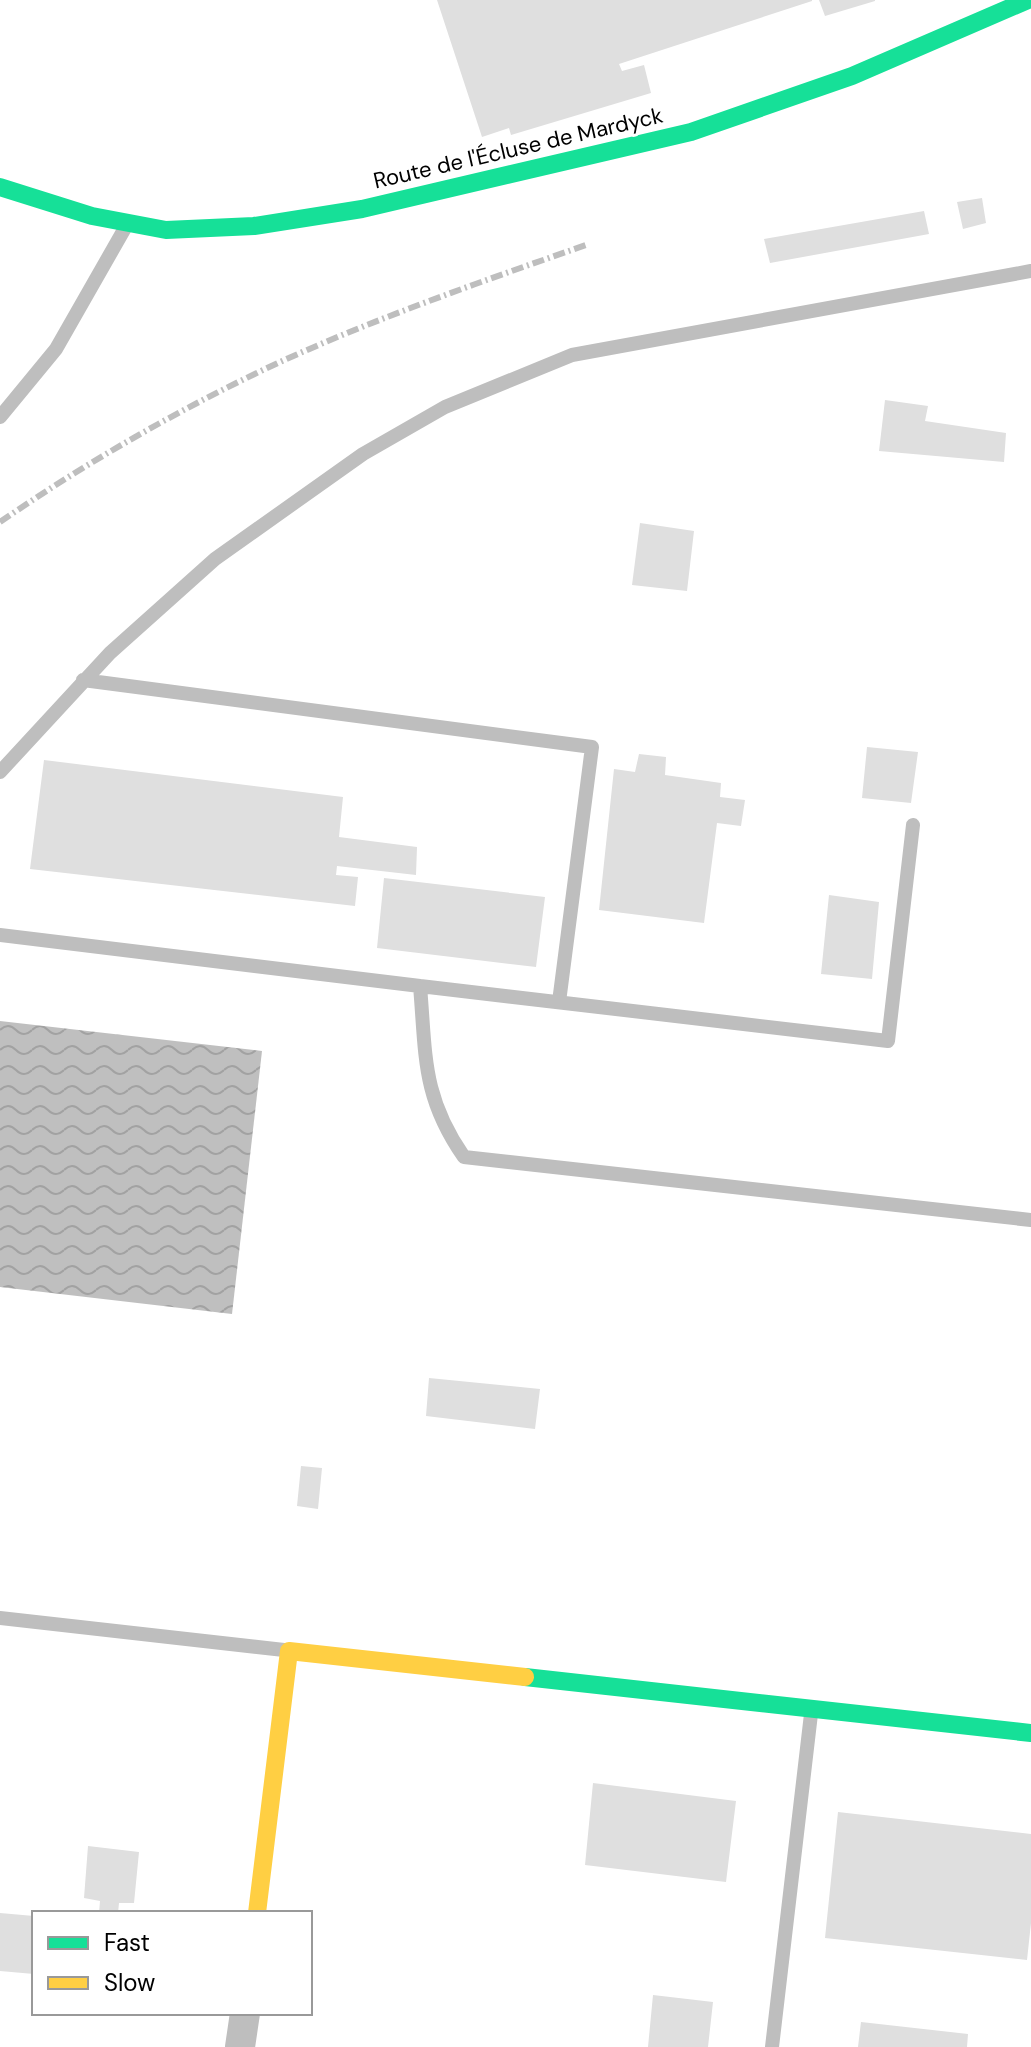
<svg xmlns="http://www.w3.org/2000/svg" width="1031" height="2047" font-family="'DM Sans',sans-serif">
<defs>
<pattern id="water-waves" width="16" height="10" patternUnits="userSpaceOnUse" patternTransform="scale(2)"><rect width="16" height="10" fill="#bfbfbf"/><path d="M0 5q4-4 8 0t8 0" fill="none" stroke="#a2a2a2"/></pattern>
</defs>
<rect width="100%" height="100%" fill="#fff"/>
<!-- water -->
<path fill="url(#water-waves)" d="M0,1021L262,1051L232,1314L0,1287Z"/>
<!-- building -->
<path fill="#dfdfdf" d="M437,0H812V1L619,64L622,71L644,65L651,93L511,135L509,128L482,137Z
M819,0H875V1L825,16Z
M982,198L986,223L963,229L957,202Z
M924,211L929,234L770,263L764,239Z
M885,400L928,406L925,421L1006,433L1004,462L879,451Z
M640,523L694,531L687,591L632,585Z
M867,747L918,752L911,803L862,798Z
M639,754L666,757L665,775L721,783L720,797L745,800L741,826L717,823L704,923L599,910L614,769L635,772Z
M44,760L343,797L339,837L417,847L416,875L337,866L336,875L358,877L355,906L30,869Z
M384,878L545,897L536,967L377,948Z
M829,895L879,902L872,979L821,974Z
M429,1378L540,1389L535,1429L426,1416Z
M301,1466L322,1468L318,1509L297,1506Z
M593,1783L736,1801L726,1882L585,1865Z
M838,1812L1031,1834V1923L1027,1960L825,1938Z
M88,1846L139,1852L134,1903H119L118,1913H99L100,1901L84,1898Z
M0,1913L34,1916V1974L0,1971Z
M653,1995L713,2002L708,2047H648Z
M861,2022L968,2034L967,2047H858Z"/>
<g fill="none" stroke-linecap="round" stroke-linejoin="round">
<!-- lane -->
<path stroke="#bebebe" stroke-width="14" d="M0,417L56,349L125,228
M83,680L592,747L559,1002
M0,772L110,653L215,559L363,454L445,407L572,355L1031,271
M0,935L420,986C426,1056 422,1097 464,1157L1031,1220
M420,986L888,1041L913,825
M0,1618L284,1650
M772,2047L811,1714"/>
<!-- street -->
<path stroke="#bebebe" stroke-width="30" d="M240,2047L245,2013"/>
<!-- fast -->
<path stroke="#16e098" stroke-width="18" d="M0,187L92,216L166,230L254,226L362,209L691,132L852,76L1028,0
M525,1677L1031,1733"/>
<!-- slow -->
<path stroke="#ffcf43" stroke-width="18" d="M257,1913L289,1651L525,1677"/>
<!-- rail -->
<path stroke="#bebebe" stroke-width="6" stroke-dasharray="12 4 2 4" stroke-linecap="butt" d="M0,522C87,462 183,407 280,362C379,317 483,281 586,245"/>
</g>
<g text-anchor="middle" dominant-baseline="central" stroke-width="6" stroke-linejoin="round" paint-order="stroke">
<!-- street labels -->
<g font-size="22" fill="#000" stroke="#fff">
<text transform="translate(518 148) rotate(-13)">Route de l'Écluse de Mardyck</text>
</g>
</g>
<!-- legend -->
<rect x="32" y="1911" width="280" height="104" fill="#ffffff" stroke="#999999" stroke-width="2"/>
<rect x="48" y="1937" width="40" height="12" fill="#16e098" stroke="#999999" stroke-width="2"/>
<text x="104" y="1951" font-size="24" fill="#000000">Fast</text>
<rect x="48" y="1977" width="40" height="12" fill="#ffcf43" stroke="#999999" stroke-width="2"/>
<text x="104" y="1991" font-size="24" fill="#000000">Slow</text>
</svg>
